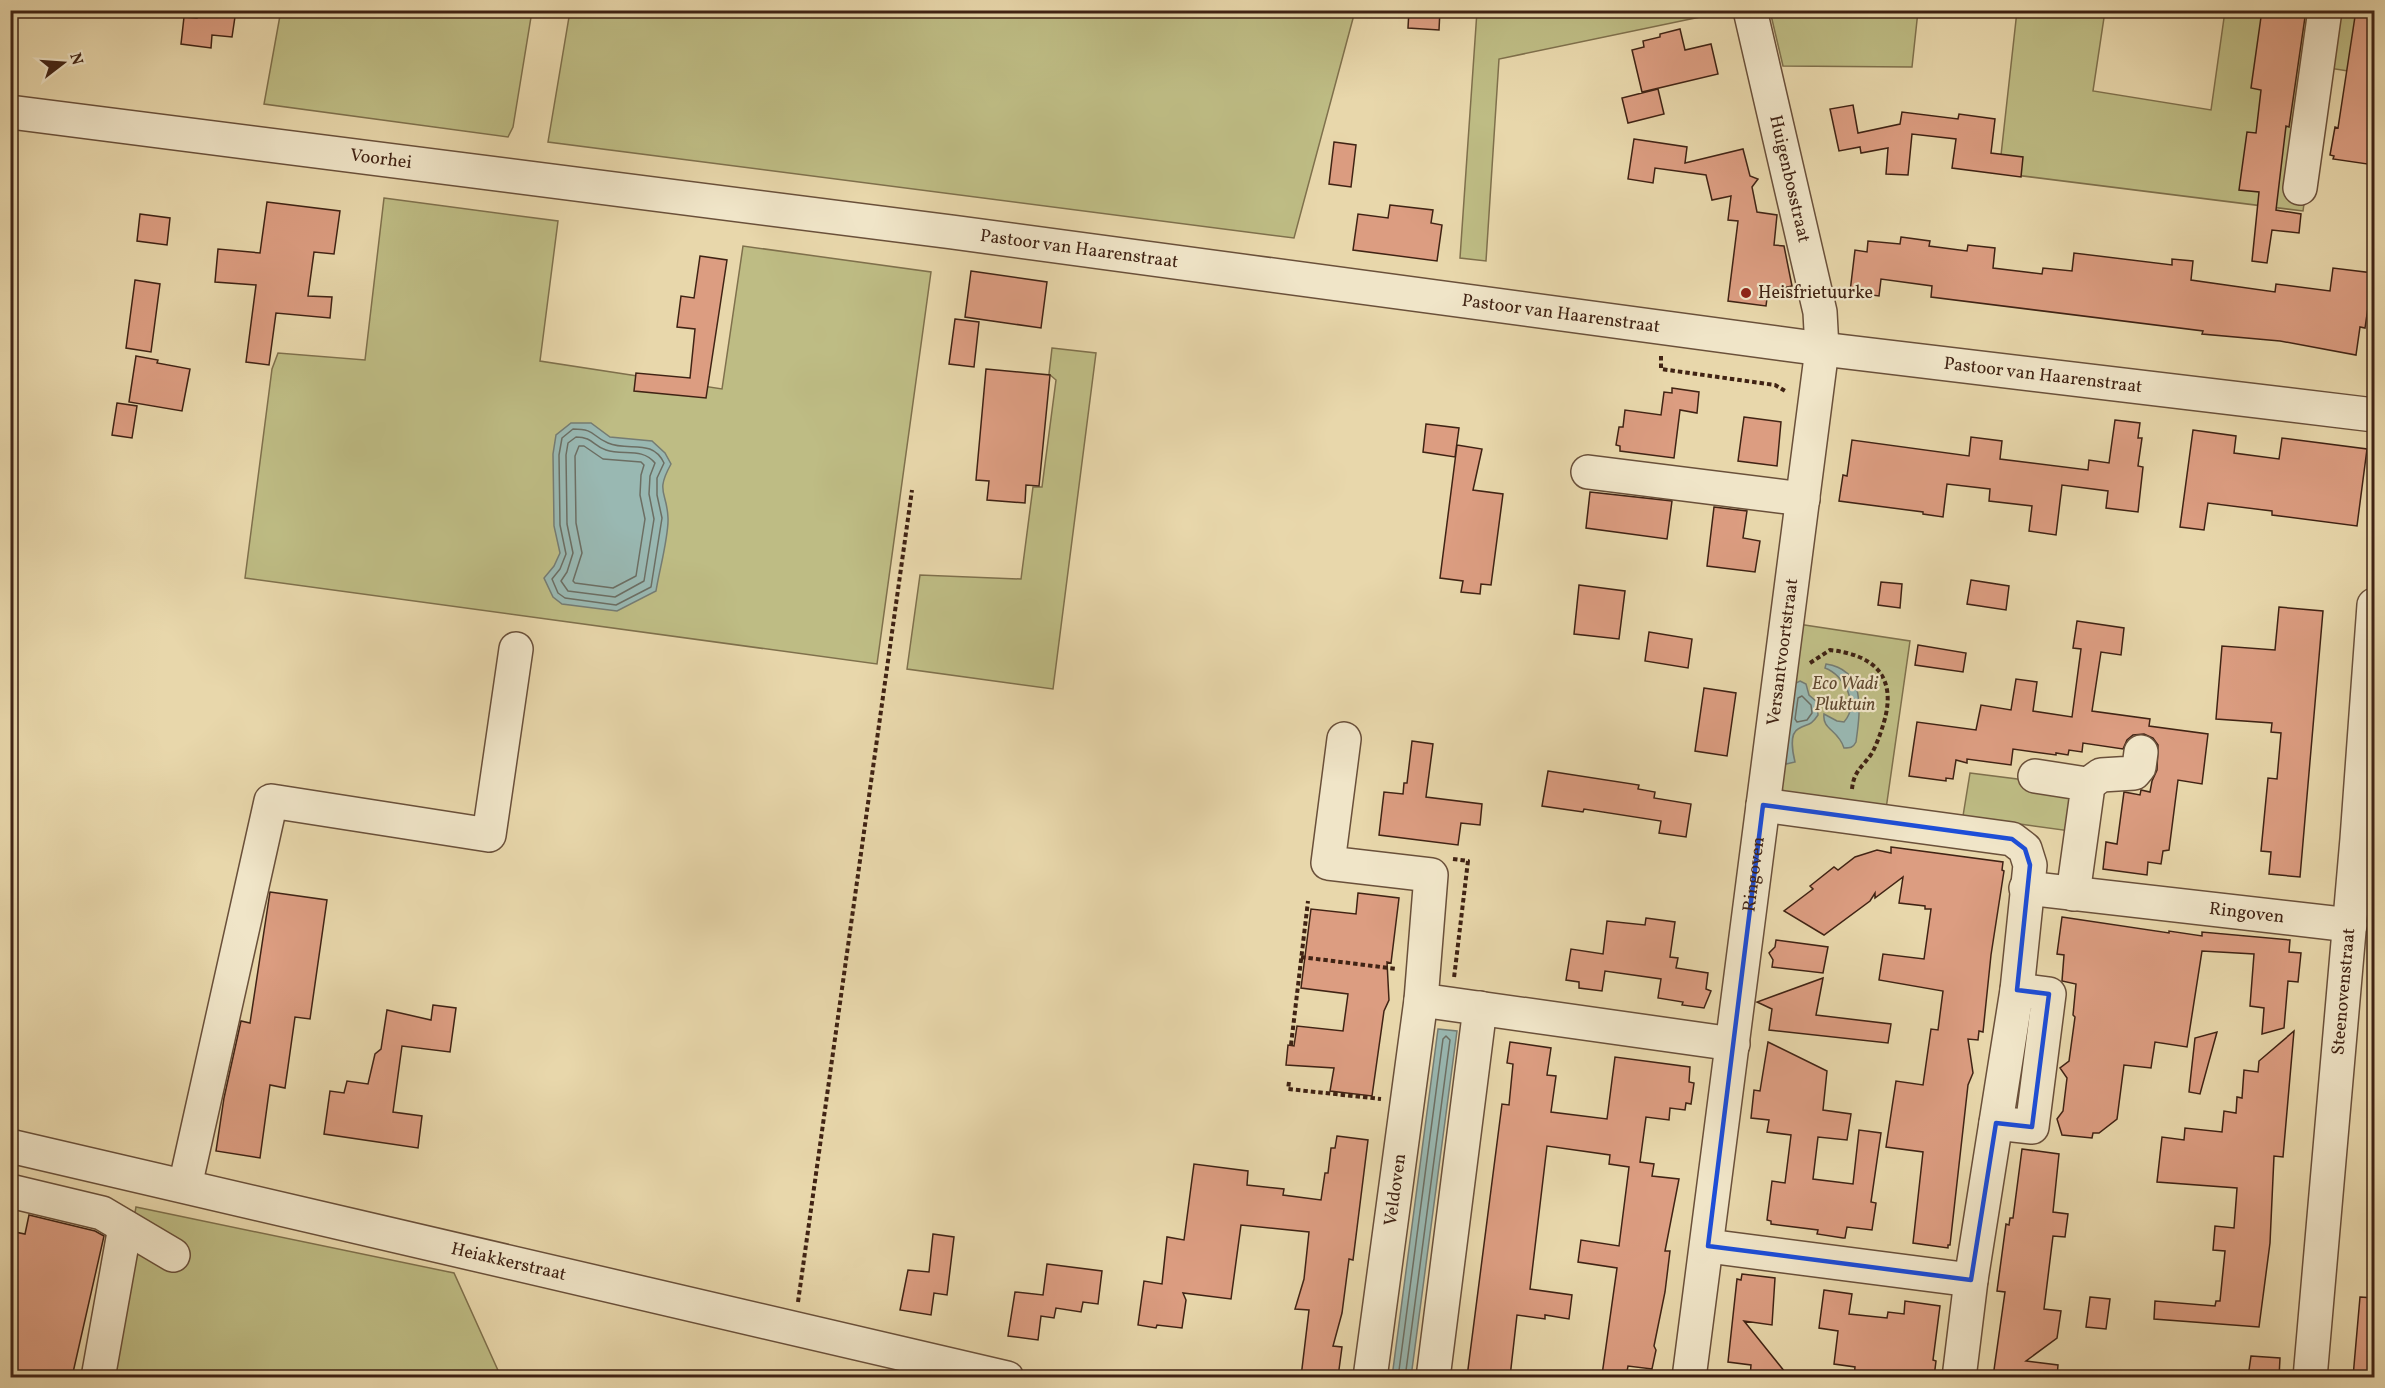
<svg xmlns="http://www.w3.org/2000/svg" width="2385" height="1388" font-family="Vollkorn,serif">
<rect width="100%" height="100%" fill="#e8d7ab"/>
<filter id="stains"><feTurbulence type="fractalNoise" baseFrequency=".00333" numOctaves="4"/><feColorMatrix values="0 0 0 0 .2 0 0 0 0 .09 0 0 0 0 .02 0 0 0 .5 -.17"/></filter>
<radialGradient id="worn" r=".72"><stop offset=".6" stop-color="#630" stop-opacity="0"/><stop offset="1" stop-color="#630" stop-opacity=".3"/></radialGradient>
<!-- green -->
<path fill="#bebc84" stroke="#7f704c" stroke-width="1.5" d="M281,10L532,11L513,127L508,137L264,104Z
M570,11V10L1355,11L1294,238L548,142Z
M1477,11V10L1729,11L1499,59L1486,261L1460,258Z
M1770,11H1918L1912,67L1783,66Z
M2017,11H2105L2093,91L2211,110L2225,11H2374V75L2323,67L2303,211L1999,173Z
M384,198L558,221L540,361L722,389L743,246L931,272L877,664L245,578L272,369L278,353L365,360Z
M1052,348L1096,353L1053,689L907,669L920,575L1021,579L1033,487H1042L1056,380L1049,374Z
M1798,624L1910,641L1886,809L1787,795L1780,787Z
M1970,773L2025,780V789L2067,795L2072,791L2070,831L1963,816Z
M136,1207L454,1273L501,1377L105,1378Z"/>
<!-- water -->
<path fill="#99b8b2" stroke="#757c73" stroke-width="1.5" d="M571,423H591L610,437L652,441L665,453L671,464C655,493 667,491 668,518C669,535 659,572 656,591L617,611L562,604L553,597L544,578L554,566L560,553L554,526L553,454L556,435Z
M1826,664C1867,670 1860,712 1856,742C1853,748 1850,748 1844,748C1838,729 1822,730 1824,714L1837,721L1844,722C1860,704 1844,675 1825,668Z
M1800,681L1806,684L1809,695L1817,702L1818,715C1810,727 1808,723 1798,729C1789,734 1793,754 1795,762L1786,764L1785,760L1794,684Z
M1438,1029L1457,1031L1411,1377H1392Z"/>
<g fill="none" stroke-linecap="round" stroke-linejoin="round">
<!-- shore -->
<path stroke="#6c6e63" stroke-width="1.5" d="M573,429C596,429 591,436 608,443C629,452 652,438 664,463L657,478V495L662,518L651,587L616,605L565,598L558,593L552,579L560,569L566,554L560,525L559,455L562,438Z
M576,437C593,437 593,446 606,450C623,456 642,447 655,463L650,476L649,494L654,519L644,581L615,597L568,591L561,581L567,572L573,553L567,524L566,455L568,443Z
M579,446H584L603,459L641,462L644,465L641,475L640,495L645,519L636,576L613,588L575,583L573,581L582,553L576,523L575,456Z
M1802,696L1811,705L1812,713L1807,720L1797,722L1795,719L1798,698Z
M1398,1378L1443,1039L1446,1036L1450,1040L1405,1378"/>
</g>
<!-- building -->
<path fill="#dc9d81" stroke="#402314" stroke-width="1.5" d="M198,10H236L232,37L212,35L211,48L181,44L184,17L197,18Z
M1409,10H1440L1439,30L1408,28Z
M2262,10H2306L2289,127L2286,126L2276,210L2301,214L2299,233L2272,230L2267,263L2252,261L2259,192L2239,190L2247,132L2256,133L2261,90L2251,88Z
M2356,10H2374V165L2333,159L2334,156L2330,155L2335,127L2338,128Z
M1680,29L1685,50L1711,44L1718,74L1642,92L1632,50L1644,47L1643,41L1660,37V34Z
M1658,89L1664,114L1628,123L1622,98Z
M1853,105L1858,133L1900,124L1902,112L1958,119L1959,114L1995,119L1991,153L2023,157L2021,177L1952,168L1956,139L1912,134L1908,175L1886,174L1888,148L1861,153L1860,147L1839,151L1830,109Z
M1634,139L1687,147L1685,163L1743,149L1750,176L1758,179L1752,187L1757,212L1777,215L1774,245L1784,246L1792,286L1768,291L1766,306L1728,301L1738,221L1728,220L1731,196L1712,200L1706,175L1655,168L1653,183L1628,179Z
M1334,142L1356,145L1351,187L1329,184Z
M267,202L340,211L334,254L314,252L308,296L332,297L330,318L276,313L269,365L246,362L256,285L215,282L218,249L260,253Z
M1390,205L1433,210L1431,223L1442,225L1437,261L1353,250L1358,214L1388,218Z
M140,214L170,218L167,245L137,241Z
M1901,237L1930,241L1929,246L1967,251L1968,245L1995,248L1993,268L2042,274L2043,268L2072,271L2074,253L2172,265V259L2193,261L2191,280L2275,292L2276,284L2330,291L2333,268L2373,273L2365,328L2360,327L2356,355L2280,341L2202,334L2203,331L1931,297L1932,286L1881,279L1879,296L1850,292L1855,250L1867,252L1868,241L1900,244Z
M700,256L727,260L706,398L634,391L636,373L690,378L695,329L677,327L681,296L694,298Z
M971,271L1047,282L1041,328L965,317Z
M135,280L160,284L151,352L126,348Z
M955,319L979,322L974,367L949,364Z
M136,356L158,360L157,363L190,369L182,411L129,402Z
M986,369L1050,375L1039,486L1026,485L1025,503L987,500L989,481L976,480Z
M1672,388L1699,392L1697,413L1680,410L1674,458L1620,451V446L1616,445L1619,427H1623L1625,410L1661,415L1664,392L1672,393Z
M117,403L137,406L132,438L112,435Z
M1744,417L1781,422L1777,466L1738,461Z
M2115,420L2140,423L2138,438H2142L2138,466L2143,467L2138,512L2106,508L2108,491L2062,485L2056,535L2029,531L2032,506L1989,501L1990,489L1947,484L1943,517L1923,514V512L1839,501L1843,475L1847,476L1852,440L1969,456L1971,437L2002,441L2000,459L2088,470L2089,460L2109,463Z
M1426,424L1459,428L1455,457L1423,452Z
M2193,430L2236,436L2234,453L2279,459L2282,438L2367,449L2357,526L2272,515V511L2208,503L2204,530L2180,527Z
M1457,445L1482,449L1473,490L1503,494L1491,585L1481,584L1480,594L1461,592L1463,581L1440,578Z
M1590,492L1672,501L1667,539L1586,528Z
M1714,507L1747,511L1743,538L1760,541L1755,572L1707,566Z
M1971,580L2009,586L2006,610L1967,604Z
M1881,582L1902,584L1900,608L1878,605Z
M1579,585L1625,591L1619,639L1574,634Z
M2279,607L2323,611L2300,877L2269,874L2271,852L2261,851L2268,778L2277,779L2281,733L2271,732L2272,723L2216,719L2222,646L2275,650Z
M2077,621L2124,628L2121,655L2101,652L2092,711L2150,719L2149,726L2208,734L2202,784L2178,780L2169,850L2163,851L2161,864L2148,862L2147,875L2103,869L2106,842L2117,844L2124,792L2140,795L2141,790L2150,792L2152,781L2157,770L2158,745L2153,738L2144,734L2133,735L2127,740L2123,749L2083,743L2082,752L2069,750L2068,755L2056,753V755L2013,749L2011,765L1967,759V763L1956,760L1953,779L1946,778V781L1909,776L1917,722L1976,730L1981,705L2011,710L2016,679L2037,682L2033,711L2072,717L2081,649L2073,648Z
M1649,632L1692,639L1688,668L1645,661Z
M1918,645L1966,653L1963,672L1915,665Z
M1704,688L1736,693L1727,756L1695,751Z
M1412,741L1433,744L1426,797L1482,804L1480,825L1461,823L1458,845L1379,835L1384,792L1403,794L1404,783H1407Z
M1548,771L1639,785L1638,789L1655,792L1654,798L1691,804L1686,837L1659,833L1661,821L1584,809L1583,812L1542,806Z
M1891,847L2003,862L2002,870L2004,871L1991,955L1983,1032L1979,1031L1978,1040L1968,1039L1973,1073L1968,1085L1950,1245H1948V1248L1913,1243L1923,1152L1886,1147L1896,1081L1923,1085L1931,1029L1938,1030L1943,991L1879,980L1883,954L1924,959L1931,909H1925V906L1899,903L1903,877L1875,898V893L1870,901L1824,935L1784,911L1813,889L1810,886L1834,867L1838,870L1855,857L1877,850L1891,853Z
M270,892L327,900L310,1019L295,1017L285,1088L270,1085L260,1158L216,1151L224,1098L241,1021L250,1023Z
M1358,893L1399,898L1391,963L1387,962L1389,1000L1384,1011L1372,1096L1330,1091L1334,1068L1286,1065L1288,1045L1294,1046L1297,1026L1343,1031L1348,994L1301,988L1311,909L1356,914Z
M2062,917L2169,933V931L2202,936V932L2290,940L2289,952L2301,953L2298,982L2288,981L2284,1028L2262,1034L2264,1008L2250,1006L2254,954L2202,951L2187,1047L2155,1042L2151,1068L2124,1065L2117,1119L2099,1133H2093L2092,1138L2062,1135L2057,1119L2063,1111L2067,1078L2060,1068L2069,1061L2075,1017L2073,1015L2076,984L2062,981L2064,955L2057,954Z
M1646,918L1675,922L1670,957L1678,958L1676,968L1708,973L1706,989L1711,991L1704,1008L1682,1005L1683,1002L1658,998L1661,979L1605,971L1602,991L1579,988V982L1566,980L1571,949L1603,954L1607,921L1645,925Z
M1776,940L1828,947L1823,973L1772,967L1773,960L1769,953L1775,947Z
M1823,978L1816,1015L1891,1024L1888,1043L1769,1030L1772,1009L1757,1002Z
M433,1005L456,1008L450,1052L402,1046L393,1112L422,1116L418,1148L324,1134L330,1091L344,1093L347,1081L368,1084L375,1054L381,1049L387,1010L431,1020Z
M2294,1031L2283,1157L2274,1156L2270,1243L2259,1327L2154,1319L2155,1301L2215,1306L2216,1301H2220L2225,1251L2213,1250L2215,1226L2234,1228L2237,1188L2157,1182L2162,1137L2184,1140L2185,1128L2222,1132L2224,1111L2236,1113L2237,1097L2242,1098L2244,1070L2258,1072L2259,1061Z
M2217,1032L2200,1094L2189,1092L2195,1038Z
M1510,1042L1551,1048L1547,1075L1556,1076L1551,1112L1607,1119L1615,1057L1690,1067L1689,1082L1694,1083L1691,1104L1686,1103L1685,1110L1670,1108L1669,1120L1646,1117L1640,1162L1654,1164L1652,1176L1679,1179L1665,1251H1670L1665,1292L1654,1346L1656,1350L1652,1369L1628,1366L1626,1377L1602,1375L1617,1268L1578,1262L1581,1240L1619,1246L1629,1167L1609,1164L1610,1155L1547,1146L1530,1289L1572,1295L1569,1319L1545,1315V1319L1517,1315L1510,1377H1467L1502,1104L1509,1105L1513,1064L1507,1063Z
M1768,1042L1827,1071L1823,1110L1851,1114L1847,1140L1818,1137L1813,1179L1853,1184L1859,1130L1881,1133L1871,1202L1876,1203L1872,1230L1847,1227L1845,1238H1843L1817,1234L1818,1230L1771,1224V1221L1767,1220L1772,1181L1785,1183L1791,1135L1767,1132L1769,1120L1751,1118L1754,1090L1760,1091Z
M1337,1136L1368,1140L1353,1260L1349,1259L1342,1313L1333,1346L1342,1347L1338,1377H1301L1309,1310L1295,1309L1304,1279L1309,1232L1241,1225L1231,1299L1183,1293L1186,1300L1182,1328L1157,1325L1156,1328L1138,1325L1144,1281L1162,1284L1167,1237L1184,1240L1194,1164L1248,1171L1247,1185L1284,1189L1283,1195L1321,1200L1325,1173H1328L1331,1148H1335Z
M2022,1149L2059,1154L2053,1212L2068,1214L2065,1237L2053,1236L2044,1309L2061,1311L2057,1338L2026,1361L2058,1365L2057,1377H1993L2005,1292L1997,1291L2006,1224L2009,1225L2010,1218H2013Z
M29,1215L95,1231L104,1236L72,1377H10V1231L25,1234Z
M933,1234L954,1237L947,1295L934,1293L931,1315L900,1310L908,1270L929,1272Z
M1047,1264L1102,1271L1098,1304L1083,1302L1081,1312L1056,1308L1054,1318L1041,1316L1038,1340L1008,1336L1015,1292L1043,1295Z
M1742,1274L1775,1278L1772,1325L1744,1321L1789,1377H1750L1751,1365L1728,1362L1737,1279L1741,1280Z
M1824,1290L1852,1294L1849,1314L1887,1318L1888,1312L1904,1314L1905,1301L1940,1306L1933,1360L1936,1361L1934,1377H1854L1855,1367L1834,1364L1838,1331L1819,1328Z
M2090,1297L2110,1299L2106,1329L2086,1327Z
M2360,1297L2374,1298V1377H2353Z
M2251,1356L2280,1358L2279,1377H2248Z"/>
<g fill="none" stroke-linecap="round" stroke-linejoin="round">
<!-- minor casing -->
<g stroke="#6a503a" stroke-width="36">
<g id="minor">
<path id="s1" d="M10,112L952,232L1822,349L2374,415"/>
<path d="M2300,188L2325,10"/>
<path d="M1588,472L1803,499"/>
<path d="M1344,739L1328,863L1431,875L1421,1000L1733,1044"/>
<path d="M2035,776L2080,783L2087,793L2073,894"/>
<path d="M2083,788L2101,775L2134,773L2139,767L2141,752"/>
<path d="M1763,805L2012,839L2025,849L2030,865L2017,990L1971,1280L1959,1378"/>
<path id="s2" d="M2026,888L2350,925"/>
<path d="M1996,1123L2032,1127L2049,994L2017,990"/>
<path id="s3" d="M10,1146L1007,1378"/>
<path d="M185,1186L271,801L489,835L516,649"/>
<path d="M10,1191L102,1213L173,1255"/>
<path d="M1708,1246L1971,1280"/>
<path d="M98,1378L125,1227"/>
<path id="s4" d="M1370,1378L1421,1000"/>
<path d="M1433,1378L1480,1008"/>
<path id="s5" d="M1689,1378L1822,349L1820,312L1750,10"/>
<path id="s6" d="M2310,1378L2357,839L2374,605"/>
</g>
</g>
<!-- path -->
<path stroke="#402314" stroke-width="4" stroke-dasharray="4.5 3" stroke-linecap="butt" d="M1661,356V369L1775,385L1787,392
M1810,663L1830,650C1875,655 1897,677 1884,722C1881,732 1877,744 1872,753C1863,767 1854,770 1852,789
M1453,859L1468,861L1454,978
M1301,957L1397,969
M1291,1045L1308,901
M1289,1082L1288,1089L1381,1099
M798,1302L912,490"/>
<!-- minor -->
<use href="#minor" stroke="#f0e5c8" stroke-width="33"/>
</g>
<!-- marked area -->
<path fill="none" stroke="#1d4ed8" stroke-width="4.5" stroke-linejoin="round" d="M1763,805L2012,839L2025,849L2030,865L2017,990L2049,994L2032,1127L1996,1123L1971,1280L1708,1246Z"/>
<!-- markers -->
<circle fill="#8f2418" stroke="#f0e5c8" stroke-width="2" cx="1746" cy="293" r="6"/>
<g text-anchor="middle" dominant-baseline="central" stroke-width="4.5" stroke-linejoin="round" paint-order="stroke">
<!-- street labels -->
<g font-size="18" fill="#402314" stroke="#f0e5c8">
<text stroke="none"><textPath href="#s1" startOffset="374">Voorhei</textPath></text>
<text transform="translate(1789 179) rotate(77)">Huigenbosstraat</text>
<text stroke="none"><textPath href="#s1" startOffset="1078">Pastoor van Haarenstraat</textPath></text>
<text stroke="none"><textPath href="#s1" startOffset="1564">Pastoor van Haarenstraat</textPath></text>
<text stroke="none"><textPath href="#s1" startOffset="2050">Pastoor van Haarenstraat</textPath></text>
<text stroke="none"><textPath href="#s5" startOffset="732">Versantvoortstraat</textPath></text>
<text stroke="none"><textPath href="#s5" startOffset="508">Ringoven</textPath></text>
<text stroke="none"><textPath href="#s2" startOffset="222">Ringoven</textPath></text>
<text stroke="none"><textPath href="#s6" startOffset="388">Steenovenstraat</textPath></text>
<text stroke="none"><textPath href="#s4" startOffset="190">Veldoven</textPath></text>
<text stroke="none"><textPath href="#s3" startOffset="512">Heiakkerstraat</textPath></text>
</g>
<!-- poi labels -->
<g font-size="18" fill="#402314" stroke="#f0e5c8" text-anchor="start">
<text x="1758" y="293">Heisfrietuurke</text>
</g>
<!-- park labels -->
<g font-size="18" font-style="italic" fill="#604930" stroke="#f0e5c8">
<text x="1845" y="684">Eco Wadi<tspan x="1845" dy="21">Pluktuin</tspan></text>
</g>
</g>
<!-- margin -->
<rect width="2385" height="1388" fill="none" stroke="#e8d7ab" stroke-width="36"/>
<rect x="12" y="12" width="2361" height="1364" fill="none" stroke="#402314" stroke-width="3"/>
<rect x="18" y="18" width="2349" height="1352" fill="none" stroke="#402314" stroke-width="1.5"/>
<!-- north arrow -->
<g transform="translate(63 63) rotate(73)" stroke="#f0e5c8" stroke-width="4.5" paint-order="stroke">
<path d="M0-4.5L10 22L0 15L-10 22Z" fill="#402314"/>
<text y="-9" font-size="16" font-weight="bold" text-anchor="middle" fill="#402314">N</text>
</g>
<rect width="100%" height="100%" filter="url(#stains)"/>
<rect width="100%" height="100%" fill="url(#worn)"/>
</svg>
